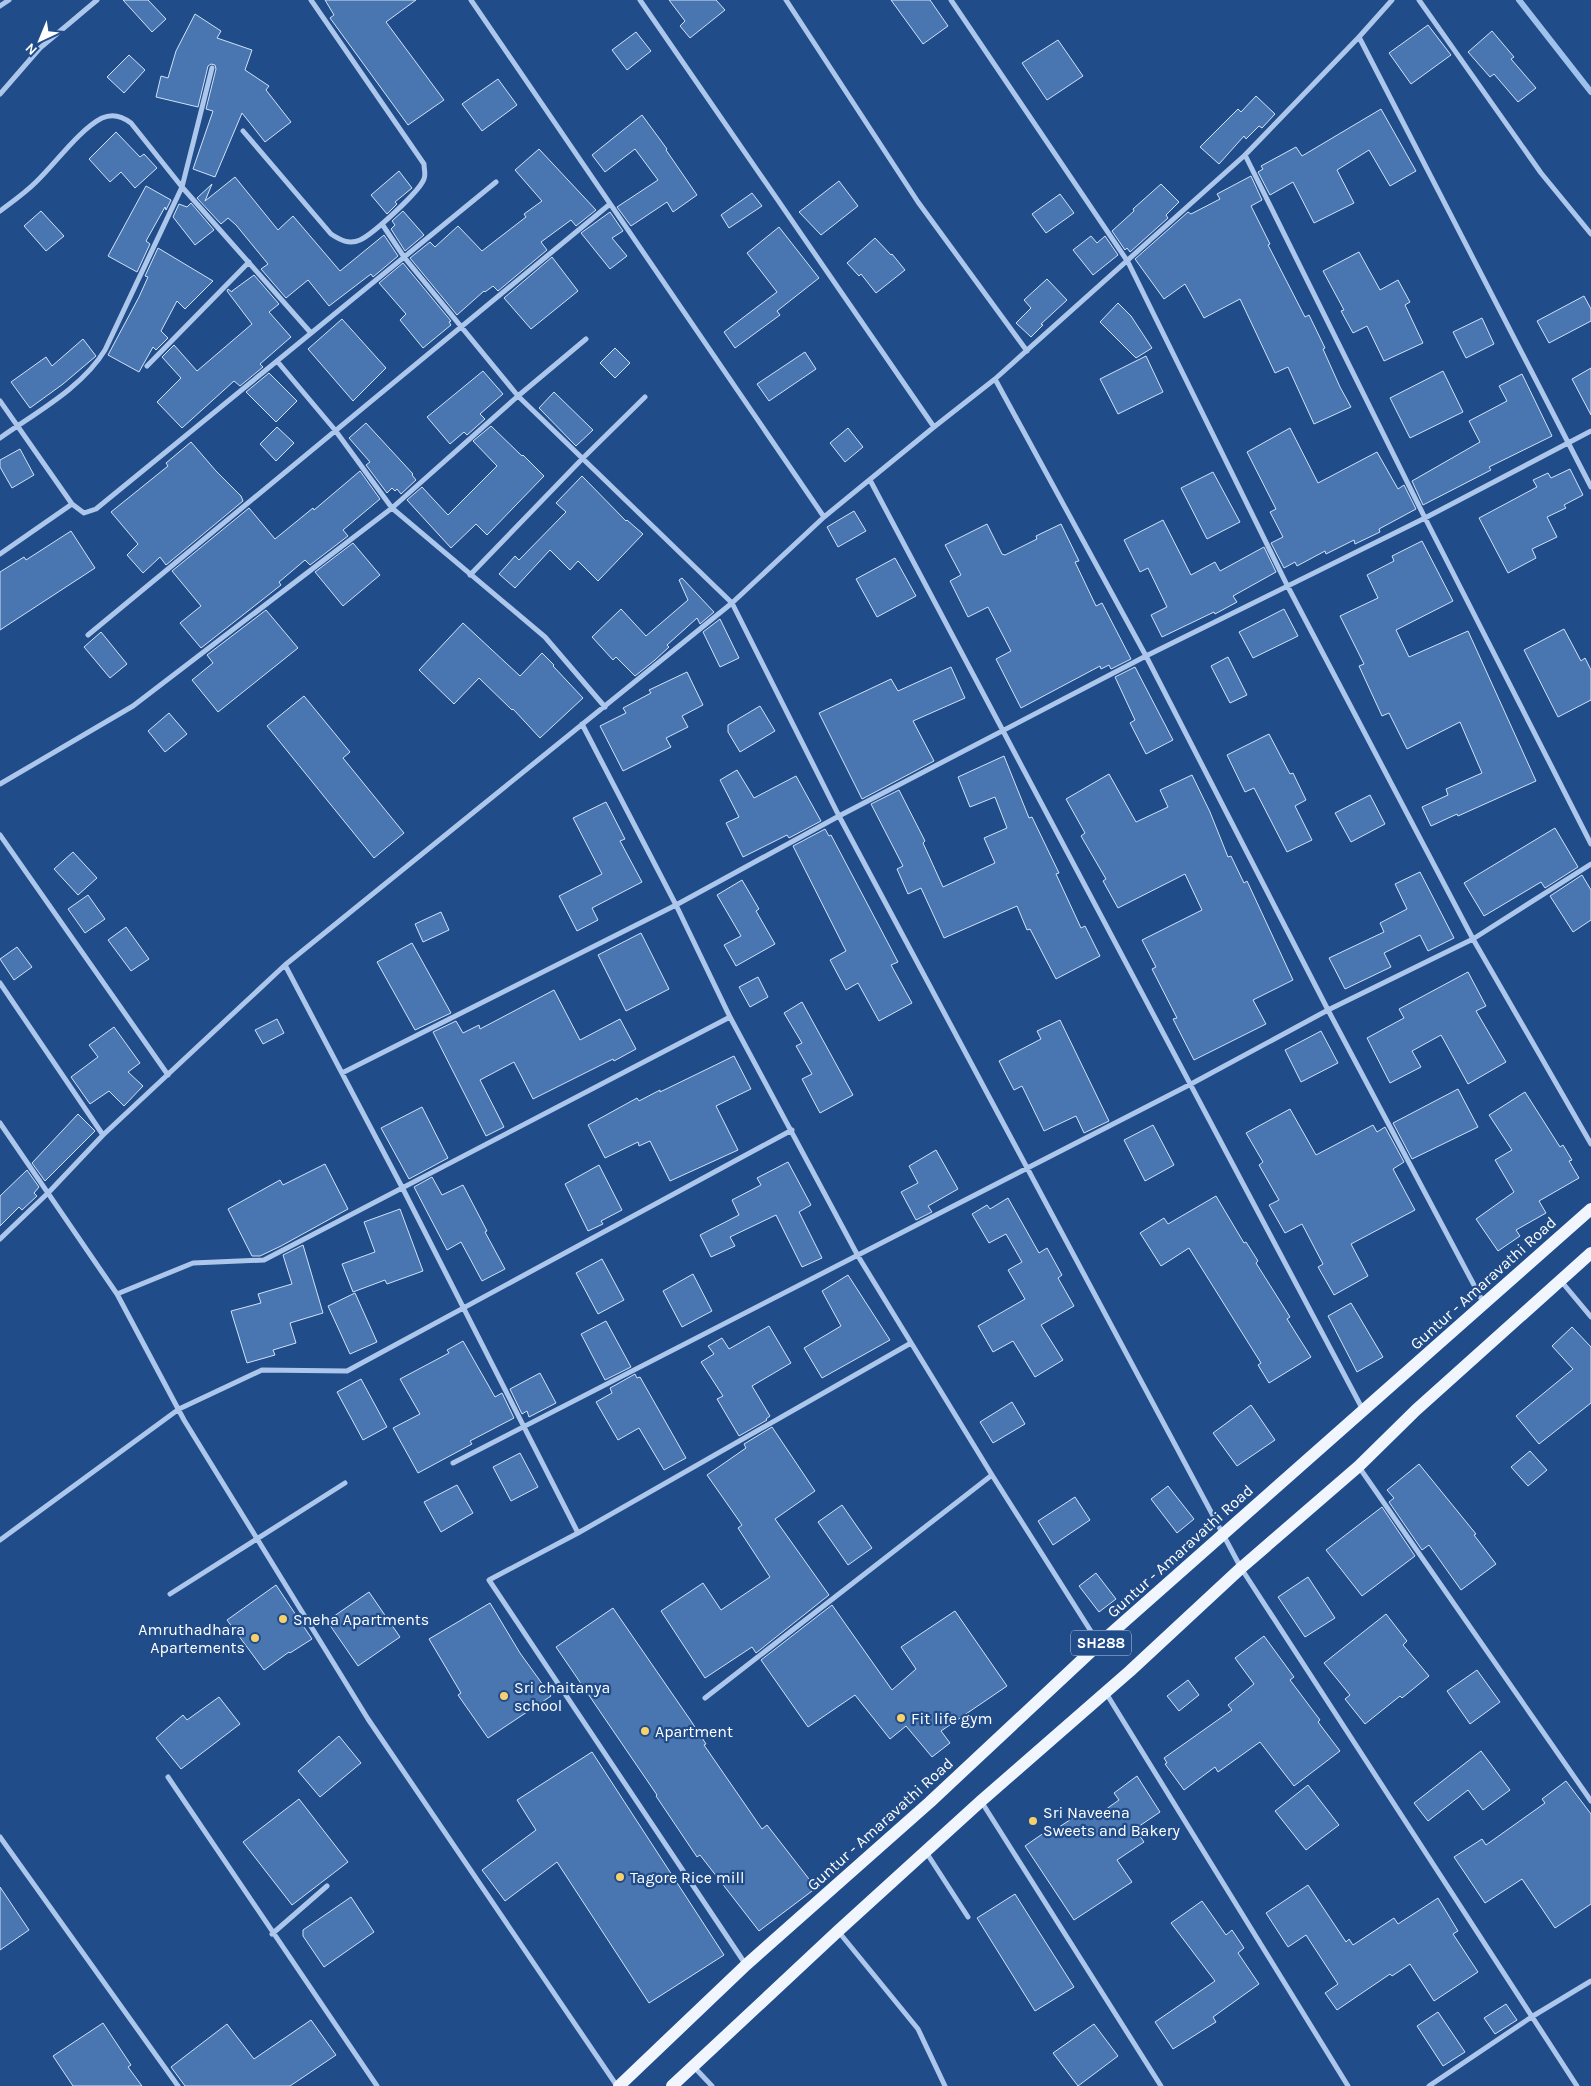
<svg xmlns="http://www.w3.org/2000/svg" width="1591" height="2086" font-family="Karla,sans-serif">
<rect width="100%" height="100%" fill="#204c89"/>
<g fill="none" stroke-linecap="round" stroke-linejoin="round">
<!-- stream -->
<path stroke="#9fc2ec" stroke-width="6" d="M1519,0L1591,92"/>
</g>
<!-- building -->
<path fill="#4976b1" stroke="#d0e2f8" d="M123,0H148L166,19L152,32Z
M325,0H416L386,22L444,100L408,125L330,18L334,15Z
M669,0H716L725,10L690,38L680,26L685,21Z
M891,0H930L948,26L923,44Z
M195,14L221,31L217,38L252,50L245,70L269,86L266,90L291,122L265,142L242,113L215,177L193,169L213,111L206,109L216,69L215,65L211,64L208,66L198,107L156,97L161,76L168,78L176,51Z
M1428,25L1451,55L1411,84L1389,53Z
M1492,31L1514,57L1511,59L1536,88L1518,102L1494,74L1490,77L1468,52Z
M636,32L651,51L627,70L612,50Z
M1058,40L1083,76L1047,100L1022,63Z
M129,55L145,70L124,93L107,77Z
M498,79L517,105L482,131L462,104Z
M1256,96L1275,114L1262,128L1259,126L1246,139L1244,136L1219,164L1200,147L1238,109L1241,112Z
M1381,109L1416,171L1390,186L1369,150L1337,170L1354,203L1314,223L1293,182L1270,195L1258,172L1263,169L1261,166L1296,147L1302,156Z
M642,115L667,149L666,150L697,195L673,212L667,202L631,226L617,207L658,180L635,149L605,172L592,155Z
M116,132L140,157L144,154L157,168L135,188L121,172L110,182L89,159Z
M539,149L596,210L576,226L571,220L541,242L547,250L498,291L493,286L485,292L484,291L457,315L410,258L430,242L435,247L458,226L482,251L526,217L524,214L542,201L515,170Z
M399,171L412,188L395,202L397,204L387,214L371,195Z
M1251,176L1262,200L1251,206L1270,244L1268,245L1305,317L1309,315L1325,348L1323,349L1340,387L1351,407L1314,424L1288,367L1275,373L1240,299L1204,318L1185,284L1164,299L1135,259L1188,212L1191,214L1220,199L1217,194Z
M235,177L278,230L293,216L340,271L384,235L398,256L373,277L371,274L329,306L308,280L286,298L261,269L268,264L236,225L228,218L221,224L197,198L212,184L205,201Z
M839,181L858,206L821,235L799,212Z
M1161,184L1179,202L1166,215L1168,218L1130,252L1127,248L1125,250L1112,231L1134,211L1133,209Z
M146,186L171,200L166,210L165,207L146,241L150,244L137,272L108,256Z
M752,193L762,206L729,228L721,215Z
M1060,194L1074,213L1046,233L1032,214Z
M191,203L214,230L195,245L173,217L179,204L187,207Z
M41,211L64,236L46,251L24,226Z
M403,211L424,235L405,251L391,229L395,225L392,221Z
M610,212L623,231L612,238L627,256L610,269L581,233Z
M779,227L819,278L777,311L780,315L735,348L724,332L777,292L747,253Z
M1091,236L1097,243L1105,236L1118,255L1093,275L1073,250Z
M875,238L891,255L892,254L905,270L876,293L861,274L859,276L847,263Z
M158,248L213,281L185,309L177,301L161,331L168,338L156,350L153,347L139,372L108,355L139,297L148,277L145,276Z
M1359,252L1380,290L1398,280L1410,302L1405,305L1423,343L1384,361L1367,326L1353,333L1341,311L1344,310L1323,271Z
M552,257L578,291L531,329L504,298Z
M403,263L451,321L449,322L451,325L423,348L400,320L406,314L379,283Z
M254,275L279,304L269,312L291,337L260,364L263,367L240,386L234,381L182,428L157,402L181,378L162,357L174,345L197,371L252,324L227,291L228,289L232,292V291Z
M1047,279L1067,300L1041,324L1043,325L1031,337L1016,323L1031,308L1024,300Z
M1584,296L1591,309V321L1549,343L1537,321Z
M1118,303L1131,316L1152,348L1136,358L1100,322Z
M1482,318L1494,344L1466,358L1453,332Z
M342,319L386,368L353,401L308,349Z
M83,339L96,356L63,384L30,408L11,382L46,357L52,366Z
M615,348L630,363L615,378L600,363Z
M805,352L816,369L769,401L757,384Z
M1146,356L1163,392L1118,414L1100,379Z
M1591,368V415L1572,379Z
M483,371L503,394L480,414L485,419L467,435L464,432L450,444L427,417Z
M1443,371L1463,412L1410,438L1390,398Z
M269,373L297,401L276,422L246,392Z
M1522,374L1552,436L1489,467L1491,470L1423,505L1412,481L1480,442L1469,421L1507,401L1499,386Z
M554,392L593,430L576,446L539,408Z
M366,423L413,474L412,475L416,480L401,494L397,489L395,491L392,488L387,493L366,465L370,462L349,438Z
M491,426L522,456L523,455L544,476L487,535L476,524L451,548L407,500L422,487L448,515L497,466L473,441Z
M277,427L294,443L276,461L260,444Z
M848,428L863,447L845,462L830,443Z
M1290,428L1318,483L1377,452L1398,489L1404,485L1416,509L1379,529L1380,532L1355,544L1354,540L1326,554L1325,551L1297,566L1295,562L1284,568L1271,543L1283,537L1270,512L1276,509L1247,452Z
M191,442L216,471L241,496L243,501L166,565L160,557L143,573L127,555L138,544L111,512L168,466L166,463Z
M20,449L34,475L12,488L0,467V460Z
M1570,469L1583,495L1564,505L1566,508L1547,517L1557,537L1532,549L1536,558L1508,573L1479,518L1537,487L1533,480L1548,473L1551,478Z
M360,471L380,499L343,530L348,536L310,565L305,560L279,582L281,585L201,648L180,623L201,606L172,571L249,508L275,539L313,508L314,510Z
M1213,472L1240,522L1207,539L1181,488Z
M582,476L626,521L627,520L643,534L598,581L578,561L570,570L550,550L515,588L499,574L515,556L519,560L566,512L556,503Z
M854,511L866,531L838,547L827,527Z
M1163,520L1191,575L1215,562L1220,571L1264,547L1276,572L1233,596L1237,602L1215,614L1214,612L1162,637L1151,615L1167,607L1148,568L1140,572L1124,540Z
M987,524L1002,554L1005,555L1037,539L1036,536L1061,524L1079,561L1075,562L1096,606L1102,603L1131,659L1111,669L1109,665L1101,669L1100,666L1021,708L996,659L1011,651L988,607L968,617L950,581L961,575L945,545Z
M71,531L95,568L0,630V572L24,557L26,560Z
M1422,541L1453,601L1396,630L1409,657L1468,631L1536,781L1458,816L1457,814L1431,826L1422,807L1448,795L1446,789L1482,773L1460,722L1407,749L1389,713L1382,716L1359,666L1364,664L1340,616L1378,598L1367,575L1394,561L1392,556Z
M353,543L380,575L343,606L315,572Z
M895,558L916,596L877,617L856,579Z
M682,578L714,612L700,624L697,618L667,645L669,647L655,660L635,676L616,657L613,660L592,637L621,609L646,636L688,600L679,580Z
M1284,609L1298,636L1253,658L1239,632Z
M266,610L298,648L218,712L192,680L213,663L207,655Z
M720,619L739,658L720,667L703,632Z
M463,623L520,676L542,653L554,665L553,666L583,698L540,738L513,709L512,710L479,678L454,704L419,670Z
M1564,629L1581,661L1585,658L1591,670V700L1558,717L1524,650Z
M101,632L127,664L110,678L84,647Z
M1228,657L1247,695L1230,703L1211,666Z
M951,667L965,698L913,721L934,761L862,799L819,713L891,679L898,691Z
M1135,667L1173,740L1146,754L1130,723L1135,720L1115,677Z
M687,672L703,705L682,716L688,727L666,738L671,747L623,771L600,726L626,713L623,708L651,693L649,690Z
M304,696L350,752L343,758L404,833L374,858L267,726Z
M760,706L775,731L740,752L728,732V725Z
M169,713L187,734L165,752L148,731Z
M1269,734L1290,774L1293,773L1306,800L1295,806L1312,840L1287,852L1254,788L1245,792L1227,755Z
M1004,756L1029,818L1032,817L1059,873L1056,874L1081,928L1085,926L1100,956L1056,979L1030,929L1027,930L1017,906L944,938L921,888L908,894L897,869L903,866L871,804L899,790L925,841L923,843L943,887L995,863L984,838L1007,828L995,797L970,807L958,777Z
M737,770L754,798L796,776L821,821L789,838L787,835L743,857L726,823L739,817L720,780Z
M1109,774L1136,822L1168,807L1160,790L1192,775L1210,812L1228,857L1231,856L1244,883L1247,881L1293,980L1253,1000L1266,1024L1194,1060L1173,1019L1177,1018L1152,969L1156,967L1142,940L1202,910L1185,874L1118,908L1103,881L1106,879L1081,836L1085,833L1066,799Z
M1370,795L1385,824L1351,842L1335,813Z
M606,802L625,839L620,841L642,882L592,908L598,920L577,931L559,896L602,874L573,818Z
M1555,828L1578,867L1545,888L1541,882L1484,916L1464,883Z
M825,829L829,836L831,835L898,962L891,965L912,1003L879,1021L858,983L846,990L830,960L846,951L793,846Z
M73,852L97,878L78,895L54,869Z
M1420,872L1454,938L1428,951L1420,935L1384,953L1391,967L1345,989L1329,958L1384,932L1380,923L1407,909L1395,884Z
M1582,875L1591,890V920L1573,932L1550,896Z
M742,880L759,909L756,911L775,944L736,966L724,945L741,936L717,895Z
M88,895L105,919L85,933L68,909Z
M441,912L449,930L423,942L415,924Z
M126,927L149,959L131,971L108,940Z
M641,933L669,989L626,1011L598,955Z
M412,943L451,1013L415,1030L377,962Z
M17,947L32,967L14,980L0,959Z
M1468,972L1486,1006L1476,1011L1506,1062L1468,1084L1441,1035L1412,1051L1421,1067L1390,1083L1367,1038L1404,1018L1399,1009Z
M758,977L768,997L750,1007L739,987Z
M554,990L580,1040L620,1019L636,1049L614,1061L613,1059L533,1099L514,1062L480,1080L504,1127L486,1136L433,1032L456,1021L463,1033L479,1025L480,1029Z
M802,1002L853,1095L820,1113L802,1079L812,1074L796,1046L802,1043L784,1013Z
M277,1019L284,1033L263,1044L255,1030Z
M1060,1020L1109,1121L1084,1133L1076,1116L1044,1131L1022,1086L1014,1090L999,1061L1041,1039L1037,1031Z
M114,1027L140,1063L128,1072L143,1086L124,1106L109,1091L90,1104L71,1077L98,1057L89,1045Z
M1321,1031L1338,1063L1301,1082L1285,1050Z
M734,1056L751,1089L716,1106L738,1150L670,1181L650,1141L639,1146L638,1142L605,1158L588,1125L637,1098L639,1101L660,1090V1092Z
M1458,1089L1478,1127L1412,1159L1393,1123Z
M1525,1092L1560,1147L1563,1145L1572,1160L1569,1161L1579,1178L1539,1201L1546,1213L1516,1230L1520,1236L1498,1251L1476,1219L1514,1192L1495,1160L1512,1150L1489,1115Z
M422,1107L448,1158L409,1179L381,1128Z
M1290,1109L1316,1155L1373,1125L1377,1132L1385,1127L1404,1162L1393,1169L1415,1210L1351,1244L1368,1276L1334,1295L1318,1267L1323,1264L1302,1224L1285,1233L1269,1205L1279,1200L1259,1165L1263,1162L1246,1133Z
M78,1114L95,1131L45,1181L32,1163Z
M1153,1125L1174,1165L1145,1181L1124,1140Z
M936,1150L958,1189L928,1206L932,1212L916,1220L901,1192L918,1183L909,1166Z
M788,1162L811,1205L799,1212L822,1258L802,1267L776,1215L730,1237L735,1246L711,1257L700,1235L739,1215L732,1200L761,1185L757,1178Z
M325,1164L348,1209L281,1246L260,1256H252L228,1209L280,1180L283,1185Z
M599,1165L622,1210L601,1221L603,1224L588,1231L565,1184Z
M27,1170L39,1187L34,1193L37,1196L22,1210L19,1207L0,1226V1196Z
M432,1177L442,1195L463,1185L487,1231L485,1232L505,1269L482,1281L461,1242L447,1250L414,1187Z
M1216,1196L1244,1243L1246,1242L1258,1261L1256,1263L1290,1317L1287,1319L1311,1357L1269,1383L1258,1365L1261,1363L1189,1248L1161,1266L1140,1233L1164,1218L1168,1224Z
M1008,1198L1039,1253L1047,1248L1062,1275L1058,1278L1074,1306L1041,1325L1063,1360L1035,1377L1013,1341L993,1352L978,1326L1025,1299L1008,1270L1022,1262L1006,1234L989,1243L972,1214L987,1205L990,1209Z
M400,1209L423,1271L387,1284L385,1280L353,1292L342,1264L375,1252L364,1222Z
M303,1245L323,1313L290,1323L296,1343L273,1350L275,1355L247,1363L231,1311L261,1303L258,1294L292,1284L283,1255Z
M602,1259L624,1300L598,1314L576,1273Z
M693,1274L712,1311L682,1327L663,1291Z
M848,1275L890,1340L822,1378L804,1348L841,1326L822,1291Z
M355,1293L377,1342L350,1354L328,1306Z
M1351,1303L1383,1357L1357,1372L1328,1316Z
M606,1321L631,1367L605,1380L581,1334Z
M769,1326L791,1363L752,1386L770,1416L766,1419L767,1420L739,1436L717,1399L723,1396L701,1362L714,1354L708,1346L722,1338L729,1349Z
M1572,1327L1591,1347V1403L1539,1444L1516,1416L1573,1369L1552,1346Z
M463,1341L495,1397L502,1393L514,1418L470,1441L472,1444L418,1473L393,1428L420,1414L400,1379L449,1353L447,1350Z
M540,1373L556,1403L529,1417L527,1411L522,1414L510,1389Z
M635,1374L637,1378L640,1377L686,1458L664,1470L639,1428L618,1440L596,1402L612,1393L610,1388Z
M361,1379L387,1427L363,1440L337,1392Z
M1012,1402L1025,1424L993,1443L980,1422Z
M1251,1405L1275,1440L1237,1466L1213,1433Z
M772,1427L815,1491L775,1519L829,1595L756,1653L752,1647L705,1678L661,1611L703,1583L721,1610L770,1577L738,1528L742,1525L707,1475L746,1448L744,1444Z
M1530,1451L1547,1470L1528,1486L1511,1467Z
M520,1453L538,1487L511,1501L493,1467Z
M1419,1464L1476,1534L1474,1535L1496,1564L1461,1590L1429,1545L1422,1550L1389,1502L1394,1498L1387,1490Z
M457,1485L473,1513L441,1532L424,1502Z
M1168,1486L1194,1519L1177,1533L1151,1499Z
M1075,1497L1090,1520L1053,1545L1038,1521Z
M842,1505L872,1548L848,1565L818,1522Z
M1382,1507L1415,1556L1362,1596L1326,1550Z
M1096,1573L1116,1599L1099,1612L1079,1586Z
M1308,1577L1335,1618L1305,1637L1278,1597Z
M276,1585L312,1639L290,1653L289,1652L264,1670L227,1620Z
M369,1592L400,1637L358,1666L327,1621Z
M490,1603L520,1653L551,1696L488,1738L458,1695L461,1693L429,1639Z
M832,1605L892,1690L916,1669L901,1647L955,1611L1007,1686L941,1731L950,1743L932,1757L906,1726L890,1739L855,1695L808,1727L761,1660Z
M613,1608L691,1721L706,1744L704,1745L762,1829L767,1825L816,1888L759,1931L700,1855L697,1857L656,1796L657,1795L556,1647Z
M1386,1614L1407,1641L1403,1645L1429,1676L1402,1698L1400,1696L1365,1724L1345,1699L1350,1695L1324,1663Z
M1264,1636L1294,1677L1290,1680L1320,1720L1318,1722L1340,1751L1294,1786L1260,1742L1218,1772L1215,1767L1184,1790L1165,1764L1167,1763L1164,1758L1232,1710L1228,1705L1254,1684L1235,1658Z
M1477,1670L1500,1702L1470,1724L1447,1691Z
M1188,1680L1199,1695L1179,1711L1167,1696Z
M219,1697L240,1724L181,1769L156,1738L183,1715L187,1720Z
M339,1736L361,1763L320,1797L298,1771Z
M1481,1751L1510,1790L1483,1810L1468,1790L1428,1821L1414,1803Z
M592,1752L724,1955L649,2003L557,1862L505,1901L482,1870L536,1830L517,1800Z
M1137,1776L1160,1812L1135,1829L1144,1842L1117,1860L1132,1882L1074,1920L1025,1846L1051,1828L1053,1831L1085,1810L1092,1819L1119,1800L1114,1793Z
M1566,1781L1591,1814V1904L1555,1928L1522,1879L1485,1903L1454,1857L1482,1839L1486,1845L1545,1803L1542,1799Z
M1308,1785L1339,1825L1306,1850L1275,1811Z
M299,1799L348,1862L292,1905L243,1842Z
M1308,1885L1346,1942L1349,1939L1353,1945L1394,1918L1398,1924L1438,1898L1458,1931L1453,1934L1478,1972L1434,2001L1410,1964L1392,1976L1390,1974L1337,2010L1325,1993L1338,1984L1306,1935L1288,1947L1266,1913Z
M0,1887L29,1930L0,1950Z
M1015,1894L1074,1987L1035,2011L977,1918Z
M351,1897L374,1932L324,1967L303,1936V1930Z
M1202,1901L1226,1935L1232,1930L1244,1948L1238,1953L1259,1984L1213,2017L1216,2022L1173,2049L1155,2022L1215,1981L1171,1923Z
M1506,2004L1517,2020L1495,2034L1484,2018Z
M1438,2012L1465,2052L1443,2066L1417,2026Z
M311,2020L336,2055L290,2086H185L171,2067L227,2024L254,2059Z
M103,2023L131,2065L128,2067L142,2086H73L53,2056Z
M1094,2024L1118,2056L1078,2086L1053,2053Z"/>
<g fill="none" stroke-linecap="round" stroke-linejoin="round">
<!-- minor -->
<path stroke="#acc7eb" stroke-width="5" d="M471,0L824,517
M640,0L934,427L995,379L1146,656L1328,1010L1483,1302
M786,0L918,202L1027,351
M951,0L1128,262L1287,585L1473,939L1591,1144
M1419,0L1541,173L1591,234
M0,6L9,0
M1359,37L1591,487
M212,68L182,187L311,333
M0,94L40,48L97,0
M243,131L331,234C340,240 349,245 360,240C373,234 419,192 424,179C426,175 424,169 424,164L311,0
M1245,155L1425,518L1591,844
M0,211C12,202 25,193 36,182C55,164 80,129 102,118C113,113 122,116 131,123L182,187L105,350C82,388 35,413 0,438
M382,224L404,257L518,396L732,603L839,816L1241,1568L1577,2086
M277,361L335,430L392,508L545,637L605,707
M147,366L249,262
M995,379L1245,155L1359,37L1392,0
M0,401L72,504L84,513L96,509L496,182
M870,480L1363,1410
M0,554L72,504
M470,575L583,458L645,397
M88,635L610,204
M582,724L676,905L730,1017L858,1256L992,1475L1099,1644
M0,784L133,706L392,508L518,396L586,339
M0,835L168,1075
M285,965L403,1189L578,1533
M0,983L103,1135
M342,1073L676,905L839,816L1146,656L1425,518L1591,431
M0,1123L117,1294L184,1420L368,1719L617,2086
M0,1239L49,1192L103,1135L285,965L732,603L824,517L934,427
M1561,1281L1591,1317
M117,1294L193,1263L264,1260L730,1017
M453,1463L1191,1084L1328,1010L1473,939L1591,864
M1359,1467L1591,1801
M0,1540L179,1409L262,1370L347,1371L792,1130
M170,1594L345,1483
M1106,1693L1348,2086
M705,1698L992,1475
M168,1777L377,2086
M981,1801L1161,2086
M0,1837L178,2086
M926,1852L968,1917
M838,1931L918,2029L945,2086
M272,1934L327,1886
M746,1965L489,1580L578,1533L911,1343
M694,2067L712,2086
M1429,2086L1533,2016L1591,1981"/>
<!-- primary -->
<path stroke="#f0f5fe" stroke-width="12" d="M619,2086L746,1965L930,1802L1099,1644L1591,1209
M672,2086L838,1931L981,1801L1130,1671L1241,1568L1359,1466L1416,1410L1591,1253"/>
</g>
<!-- markers -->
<g fill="#f8d16c" stroke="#204c89" stroke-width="2">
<circle cx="283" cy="1619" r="5"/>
<circle cx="255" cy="1638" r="5"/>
<circle cx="504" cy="1696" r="5"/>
<circle cx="901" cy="1718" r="5"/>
<circle cx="645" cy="1731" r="5"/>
<circle cx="1033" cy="1821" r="5"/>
<circle cx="620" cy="1877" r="5"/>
</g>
<g text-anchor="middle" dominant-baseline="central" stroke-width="4.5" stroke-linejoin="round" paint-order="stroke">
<!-- shield labels -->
<rect fill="#204c89" stroke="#bcc9dc" stroke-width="1" x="1071" y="1630.5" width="60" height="25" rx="4"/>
<g font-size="15" font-weight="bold" fill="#fff">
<text x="1101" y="1643">SH288</text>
</g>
<!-- street labels -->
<g font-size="16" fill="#fff" stroke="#204c89">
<text transform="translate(1483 1283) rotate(-42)">Guntur - Amaravathi Road</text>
<text transform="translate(1180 1551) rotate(-42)">Guntur - Amaravathi Road</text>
<text transform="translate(880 1824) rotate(-42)">Guntur - Amaravathi Road</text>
</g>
<!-- poi labels -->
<g font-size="16" fill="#fff" stroke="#204c89" text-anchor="start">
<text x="293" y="1619">Sneha Apartments</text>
<text x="245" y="1629" text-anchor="end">Amruthadhara<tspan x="245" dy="18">Apartements</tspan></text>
<text x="514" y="1687">Sri chaitanya<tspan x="514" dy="18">school</tspan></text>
<text x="911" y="1718">Fit life gym</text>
<text x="655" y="1731">Apartment</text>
<text x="1043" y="1812">Sri Naveena<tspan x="1043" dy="18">Sweets and Bakery</tspan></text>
<text x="630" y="1877">Tagore Rice mill</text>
</g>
</g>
<!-- north arrow -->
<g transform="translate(40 40) rotate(224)" stroke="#204c89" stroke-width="4" paint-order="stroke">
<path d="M0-4L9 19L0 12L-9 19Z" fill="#ffffff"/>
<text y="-8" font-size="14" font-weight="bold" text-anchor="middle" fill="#ffffff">N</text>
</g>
</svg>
